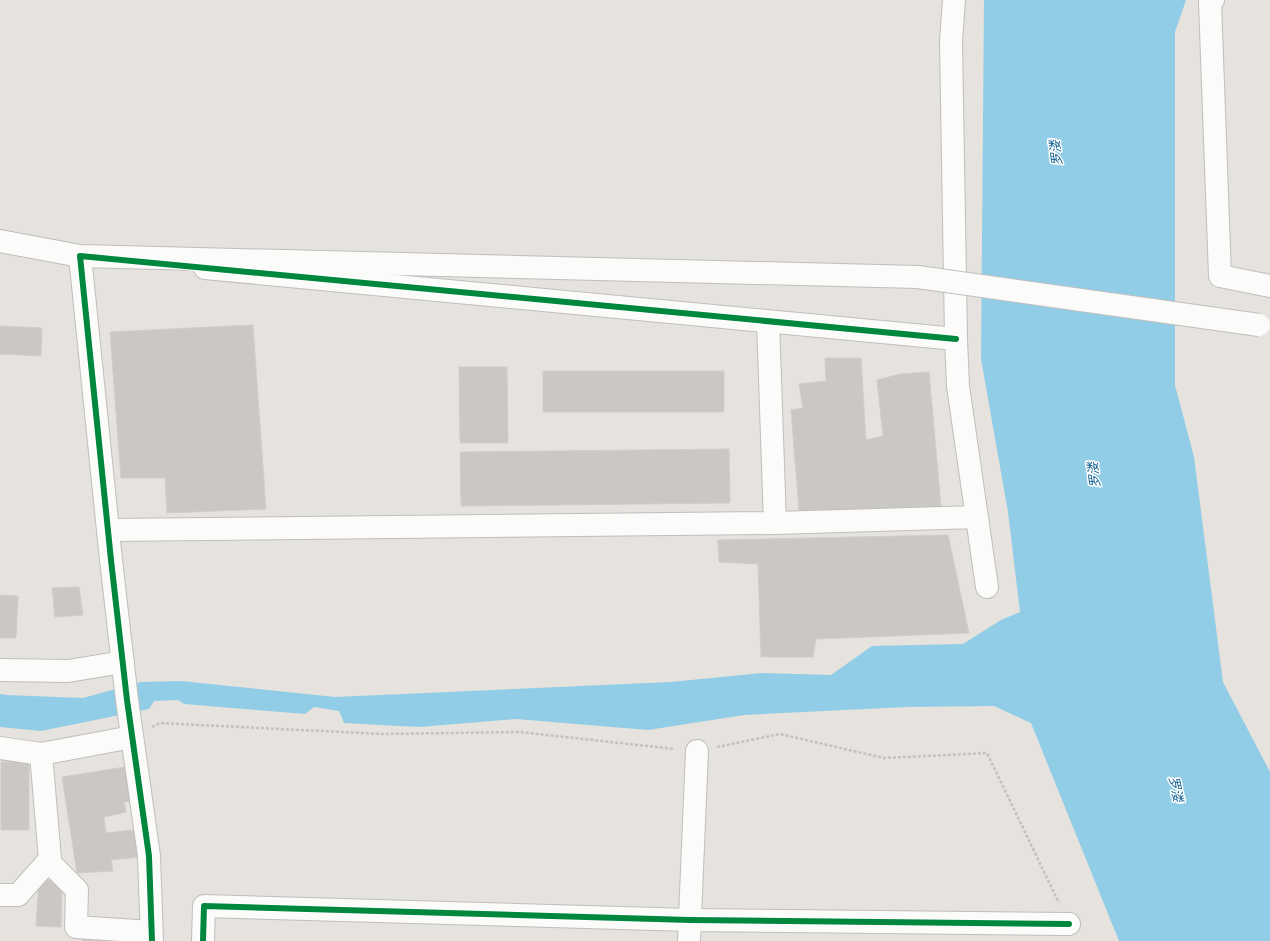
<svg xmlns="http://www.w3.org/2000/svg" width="1270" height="941" font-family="'Fira Sans Condensed','Noto Sans SC',sans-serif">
<rect width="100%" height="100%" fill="#e6e2dd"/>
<!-- water -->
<path fill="#91cde6" d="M984,0H1186L1175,32V385L1194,457L1223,682L1270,772V941H1119L1031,723L994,706L907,707L744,715L648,730L516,719L419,727L344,723L339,711L314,707L305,714L184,704L178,700L154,701L149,709L41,731L0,727V694L6,695L83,698L141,682L181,681L335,697L671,682L762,673L831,675L872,646L963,644L1001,620L1020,612L1008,512L981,359Z"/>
<!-- building -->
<path fill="#cbc8c4" stroke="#d1cec9" d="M253,325L266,509L167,513L165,478H121L110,332Z
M0,326L42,328L41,356L0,354Z
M825,358H861L866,440L883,436L877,380L900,374L929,372L941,507L799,511L791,410L803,408L799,384L826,381Z
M459,367H507L508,443H460Z
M543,371H724V412H543Z
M729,449L730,503L461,506L460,452Z
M948,535L969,633L816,639L813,657H761L758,564L719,562L718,540Z
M79,587L83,615L55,617L52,588Z
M0,595L18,596L16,638H0Z
M1,762L29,763V830H1Z
M125,767L131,801L124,802L126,812L104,817L106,833L134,830L139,857L111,860L113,871L77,873L62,777Z
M39,880L62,881L61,927L36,926Z
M82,937H109V941H82Z"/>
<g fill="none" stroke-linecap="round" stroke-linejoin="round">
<!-- minor casing -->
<g stroke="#bfbebe" stroke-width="24">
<path id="minor" d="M954,0L951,41L956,339L958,386L987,587
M1213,0L1210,2L1220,276L1270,286
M205,268L956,339
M775,523L977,517
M108,530L775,523L768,321
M0,670L68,671L123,662
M0,748L41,754
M48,861L77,890L76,927L151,932
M0,895H18L50,859L41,754L132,737
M203,941L204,906L690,920L1069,924
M689,941L697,751"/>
</g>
<!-- tertiary casing -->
<g stroke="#bfbebe" stroke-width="24">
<path id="tertiary" d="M0,241L80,256L918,277
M80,256L111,560L127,700L149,856L152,941"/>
</g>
<!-- path -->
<path stroke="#c2c2c2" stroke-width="2.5" stroke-dasharray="3 2" stroke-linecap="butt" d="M152,727L160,723L382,734L519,732L675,749
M717,747L780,734L884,758L987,753L1059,903"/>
<!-- minor -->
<use href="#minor" stroke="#fbfbfa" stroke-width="22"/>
<!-- tertiary -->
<use href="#tertiary" stroke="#fbfbfa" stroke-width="22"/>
<!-- tertiary-bridge casing -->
<g stroke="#bfbebe" stroke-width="24" stroke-linecap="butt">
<path id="tertiary-bridge" d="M918,277L1259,325"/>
</g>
<!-- tertiary-bridge -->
<use href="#tertiary-bridge" stroke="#fbfbfa" stroke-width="22"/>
<!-- cycleway casing -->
<g stroke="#fff" stroke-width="8">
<path id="cycleway" d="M152,941L149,856L127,700L111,560L80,256L956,339
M203,941L204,906L690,920L1069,924"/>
</g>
<!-- cycleway -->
<use href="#cycleway" stroke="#00873e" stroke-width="6"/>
</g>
<g text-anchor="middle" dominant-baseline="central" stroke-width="3" stroke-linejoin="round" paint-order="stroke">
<!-- water labels -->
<g font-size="13" font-style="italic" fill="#116192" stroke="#fff">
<text transform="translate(1056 153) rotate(-97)">罗溇</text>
<text transform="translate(1094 475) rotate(-97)">罗溇</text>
<text transform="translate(1176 789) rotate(78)">罗溇</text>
</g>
</g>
</svg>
